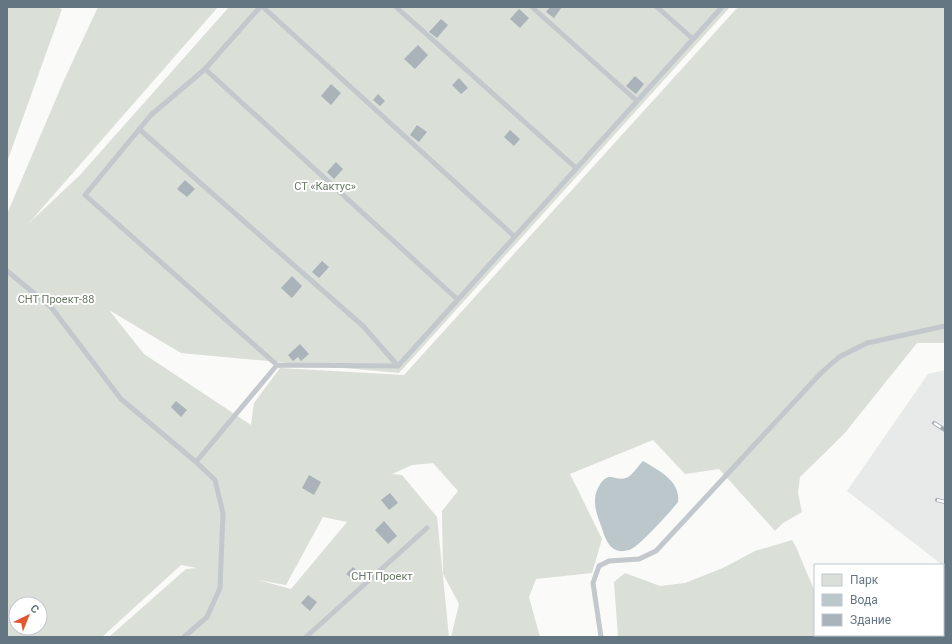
<svg xmlns="http://www.w3.org/2000/svg" width="952" height="644" font-family="Roboto,sans-serif">
<rect width="100%" height="100%" fill="#fafaf8"/>
<!-- built -->
<path fill="#e8e9e9" d="M945,370V567L847,491L928,374Z"/>
<!-- green -->
<path fill="#dadfd7" fill-rule="evenodd" d="M7,7H56L62,9L7,162Z
M98,7H218L29,223L80,175L229,7H730L399,373L181,353L109,310L144,354L251,425L254,403L280,368L404,375L738,7H945V343H917L844,434L800,477L798,493L802,512L783,523L775,531L719,469L685,474L653,440L570,474L602,539L592,573L536,579L529,597L540,637H451L459,604L443,574L442,511L458,491L433,463L412,465L392,474L402,475L437,517L449,637H109L186,569L197,568L181,565L102,637H7V214L64,80ZM323,517L347,522L291,589L258,580L286,585ZM16,604H40V628H16Z
M792,540L796,547L815,592V635H833L834,637H618L614,582L625,573L660,586L685,583L723,568L755,551Z"/>
<!-- water -->
<path fill="#bbc7cb" d="M643,461C658,470 681,481 678,502C671,511 638,548 629,550C609,556 605,537 600,523C596,512 592,500 598,488C608,468 615,482 626,478C632,476 638,466 643,461Z"/>
<!-- building -->
<path fill="#aab3b9" d="M550,7H562L554,18L546,12Z
M519,9L529,18L520,28L510,19Z
M441,19L448,25L437,38L429,32Z
M418,45L428,55L415,69L404,59Z
M635,76L644,84L636,94L626,86Z
M459,78L468,88L461,94L452,85Z
M331,84L341,93L331,105L321,96Z
M378,94L385,101L380,106L373,100Z
M417,125L427,132L419,142L410,135Z
M510,130L520,139L514,146L504,137Z
M336,162L343,169L334,179L327,172Z
M185,180L195,189L187,197L177,189Z
M322,261L329,267L319,278L312,272Z
M292,276L302,286L292,298L281,288Z
M300,344L309,354L301,361L298,357L293,361L288,355Z
M176,401L187,410L181,417L171,407Z
M309,475L321,482L314,495L302,488Z
M390,493L398,503L389,510L381,500Z
M384,521L397,536L388,544L375,530Z
M353,567L361,575L355,581L346,574Z
M308,595L317,602L310,611L301,603Z"/>
<g fill="none" stroke-linecap="round" stroke-linejoin="round">
<!-- service -->
<path stroke="#c3c8cc" stroke-width="5" d="M260,7L205,69L151,115L85,195L277,365L398,366L722,7
M263,7L514,236
M396,7L576,168
M532,7L637,101
M657,7L693,39
M205,69L457,299
M139,129L363,326L398,366
M7,271L51,307L121,399L196,462L215,480L223,513L220,588L207,617L184,637
M196,462L277,365
M306,637L427,528
M601,637L593,583L599,566L609,561L639,559L656,551L821,373L839,357L867,343L945,326"/>
<!-- rail casing -->
<g stroke="#a2aab0" stroke-width="4">
<path id="rail" d="M934,423L945,430
M937,500L945,502"/>
</g>
<!-- rail -->
<use href="#rail" stroke="#fff" stroke-width="2.5" stroke-dasharray="8" stroke-linecap="butt"/>
</g>
<g text-anchor="middle" dominant-baseline="central" stroke-width="4" stroke-linejoin="round" paint-order="stroke">
<!-- park labels -->
<g font-size="11" fill="#687a64" stroke="#fff">
<text x="325" y="186">СТ «Кактус»</text>
<text x="56" y="299">СНТ Проект-88</text>
<text x="382" y="576">СНТ Проект</text>
</g>
</g>
<!-- border -->
<rect width="952" height="644" fill="none" stroke="#657683" stroke-width="16"/>
<!-- legend -->
<rect x="814" y="564" width="130" height="72" fill="#ffffff" stroke="#c1c8cd"/>
<rect x="822" y="574" width="20" height="12" fill="#dadfd7" stroke="#c1c8cd"/>
<text x="850" y="584" font-size="12" fill="#657683">Парк</text>
<rect x="822" y="594" width="20" height="12" fill="#bbc7cb" stroke="#c1c8cd"/>
<text x="850" y="604" font-size="12" fill="#657683">Вода</text>
<rect x="822" y="614" width="20" height="12" fill="#aab3b9" stroke="#c1c8cd"/>
<text x="850" y="624" font-size="12" fill="#657683">Здание</text>
<!-- north arrow -->
<g transform="translate(28 616) rotate(43)"><circle r="19" fill="#ffffff" stroke="#c1c8cd"/>
<path d="M0-3L7 15L0 10L-7 15Z" fill="#e4572e"/>
<text y="-6" font-size="11" font-weight="bold" text-anchor="middle" fill="#657683">С</text>
</g>
</svg>
